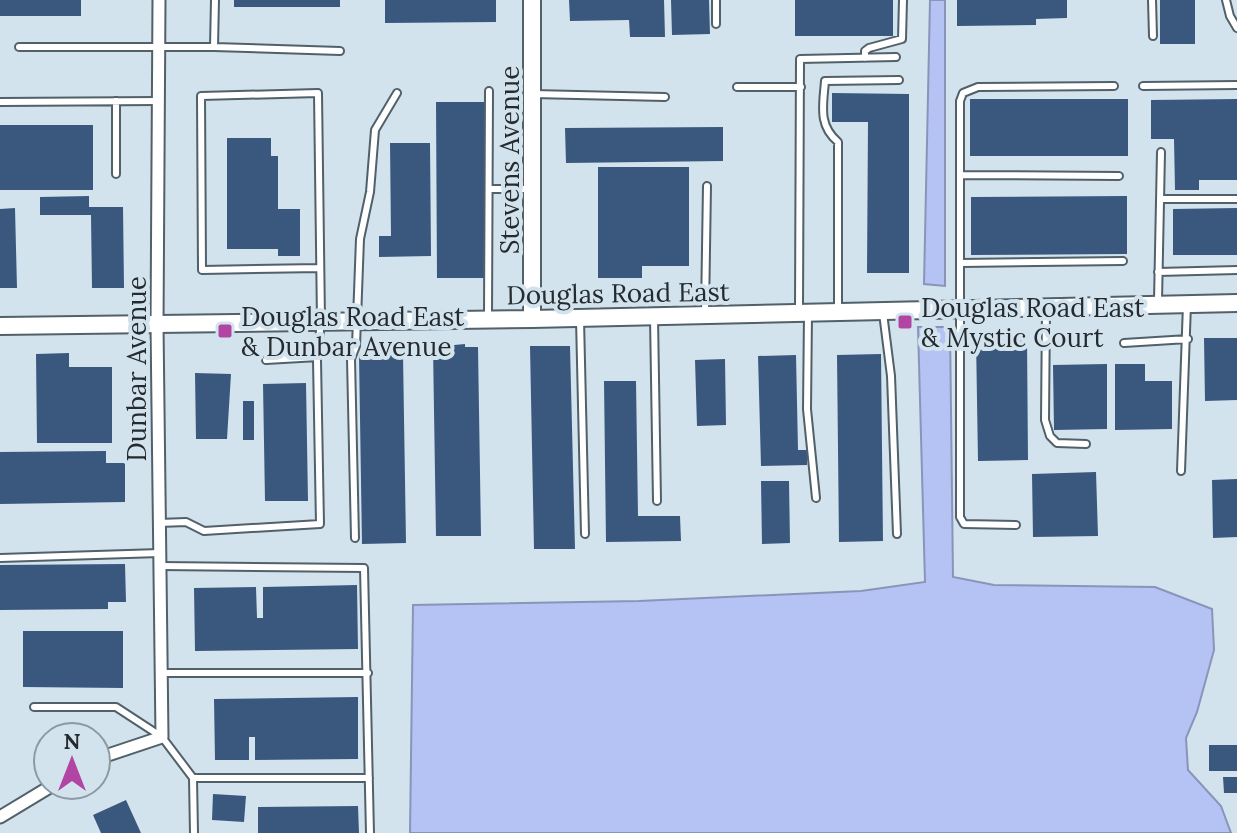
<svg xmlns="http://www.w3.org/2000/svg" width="1237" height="833" font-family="Lora,serif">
<rect width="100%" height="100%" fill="#d2e3ee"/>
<!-- water -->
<path fill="#b5c2f4" stroke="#8a94b9" stroke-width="2" d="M930,0H945V286L924,284Z
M918,327H950L953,577L994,585L1155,587L1212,609L1214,650L1197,712L1186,738L1188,770L1221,806L1231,833H410L413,605L639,601L861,591L925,582Z"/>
<!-- building -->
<path fill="#3a587e" d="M0,0H81V16H0Z
M234,0H340V7H234Z
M385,0H496V22L385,23Z
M569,0H664L665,37H630L629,20L570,21Z
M671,0H709L710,34L672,35Z
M795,0H893V36H795Z
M957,0H1067V18L1036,19V25L957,26Z
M1160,0H1195V44H1160Z
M832,93L909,94V273H867L868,122H832Z
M970,99H1128V156H970Z
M1237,99V180H1199V190H1175L1174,139H1151V100Z
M436,102H484V278H437Z
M0,125H93V190H0Z
M723,127V161L566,163L565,128Z
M227,138H271V156H278V209H300V256H278V249H227Z
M390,143H430L431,256L379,257V236H391Z
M598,167H689V266H642V278H598Z
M89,196V207H123L124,288H92L91,215H40V197Z
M1127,196V254L971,255V197Z
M15,208L17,288H0V209Z
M1237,208V255H1173V209Z
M1027,338L1028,460L978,461L976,339Z
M1204,338H1237V400L1205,401Z
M465,344V347H478L481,536H436L433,347Z
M530,346H570L575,549H534Z
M69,353V367H112V443H37L36,354Z
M403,354L406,543L362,544L359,355Z
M881,354L883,541L839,542L837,355Z
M796,355L798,450H807V465L761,466L758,356Z
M725,359L726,425L697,426L695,360Z
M1107,364V429L1054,430L1053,365Z
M1115,364H1145V381H1172V429L1115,430Z
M195,373L231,374L227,439H196Z
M604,381H636L638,516H680L681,541L606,542Z
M306,383L308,501H265L263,384Z
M243,401H254V440H243Z
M106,451V463H125V502L0,504V452Z
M1096,472L1098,536L1033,537L1032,474Z
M1237,479V537L1213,538L1212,480Z
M761,481H789L790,543L762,544Z
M125,564L126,602H108V609L0,610V565Z
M357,585L358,649L195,651L194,588L256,587L257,618H263V587Z
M23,631H123V688L23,687Z
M358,697V759L255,760V737H249V760H215L214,699Z
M1209,745H1237V771H1209Z
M1223,777H1237V793H1224Z
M213,794L246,796L244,822L212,820Z
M126,800L141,833H101L93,815Z
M358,806L359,833H258V807Z"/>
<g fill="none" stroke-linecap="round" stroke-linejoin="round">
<!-- lane casing -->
<g stroke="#516069" stroke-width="10">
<path id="lane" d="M1152,0L1153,36
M1226,0L1230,16L1237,28
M716,24V0
M19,47H214L215,0
M214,47L340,51
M865,58V51L869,48L902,39L903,0
M1143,86L1237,85
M737,87H801
M533,94L665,97
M116,101V174
M0,102L159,101
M961,175L1119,176
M490,189H530
M1161,199H1237
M961,263L1123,261
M1158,272L1237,270
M1158,301L1161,152
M1046,308L1045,420L1050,436L1057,443L1086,444
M838,310V142C818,125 823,106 825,81L899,80
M799,311L800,59L896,57
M705,312L707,186
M883,313L891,376L897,534
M808,314L807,409L816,498
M488,316L489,91
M654,317L657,501
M580,319L585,534
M1124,343L1188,339
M266,360L318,357
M1181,471L1187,304
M159,523L186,522L204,531L320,524L317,360L321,321L318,93L201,96L202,270L320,268
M1016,525L964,524L960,517V101L963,93L978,87L1114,86
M355,538L351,359L356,346L360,239L370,192L375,130L397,93
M0,558L160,553
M160,566L364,568L370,833
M161,673H368
M34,707H116L162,737L193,778
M194,833L193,778H369"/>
</g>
<!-- street casing -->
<g stroke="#516069" stroke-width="15">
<path id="street" d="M96,759L162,737L157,325L159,0
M0,817L53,785"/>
</g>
<!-- secondary casing -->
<g stroke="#516069" stroke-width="20">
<path id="secondary" d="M532,0V319
M0,326L532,319L1237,303"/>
</g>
<!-- lane -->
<use href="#lane" stroke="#fff" stroke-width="6"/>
<!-- street -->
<use href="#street" stroke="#fff" stroke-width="11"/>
<!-- secondary -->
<use href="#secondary" stroke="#fff" stroke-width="16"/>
</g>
<!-- markers -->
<g fill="#b244a3" stroke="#d2e3ee" stroke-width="3">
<rect x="897" y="314" width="16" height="16" rx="4"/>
<rect x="217" y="323" width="16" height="16" rx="4"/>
</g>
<g text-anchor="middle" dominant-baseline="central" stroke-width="8" stroke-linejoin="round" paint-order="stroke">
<!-- street labels -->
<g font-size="26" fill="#242a2e" stroke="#d2e3ee">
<text transform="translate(509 160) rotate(-90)">Stevens Avenue</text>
<text transform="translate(618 293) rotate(-1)">Douglas Road East</text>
<text transform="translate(136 369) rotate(-90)">Dunbar Avenue</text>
</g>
<!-- poi labels -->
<g font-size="26" fill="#242a2e" stroke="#d2e3ee" text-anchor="start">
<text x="921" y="307">Douglas Road East<tspan x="921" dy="30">&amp; Mystic Court</tspan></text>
<text x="241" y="316">Douglas Road East<tspan x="241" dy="30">&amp; Dunbar Avenue</tspan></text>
</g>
</g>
<!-- north arrow -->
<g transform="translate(72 761)"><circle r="38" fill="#d2e3ee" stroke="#8c99a1" stroke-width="2"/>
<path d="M0-6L14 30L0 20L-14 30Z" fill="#b244a3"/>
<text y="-12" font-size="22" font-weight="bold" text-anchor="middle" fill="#242a2e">N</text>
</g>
</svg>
